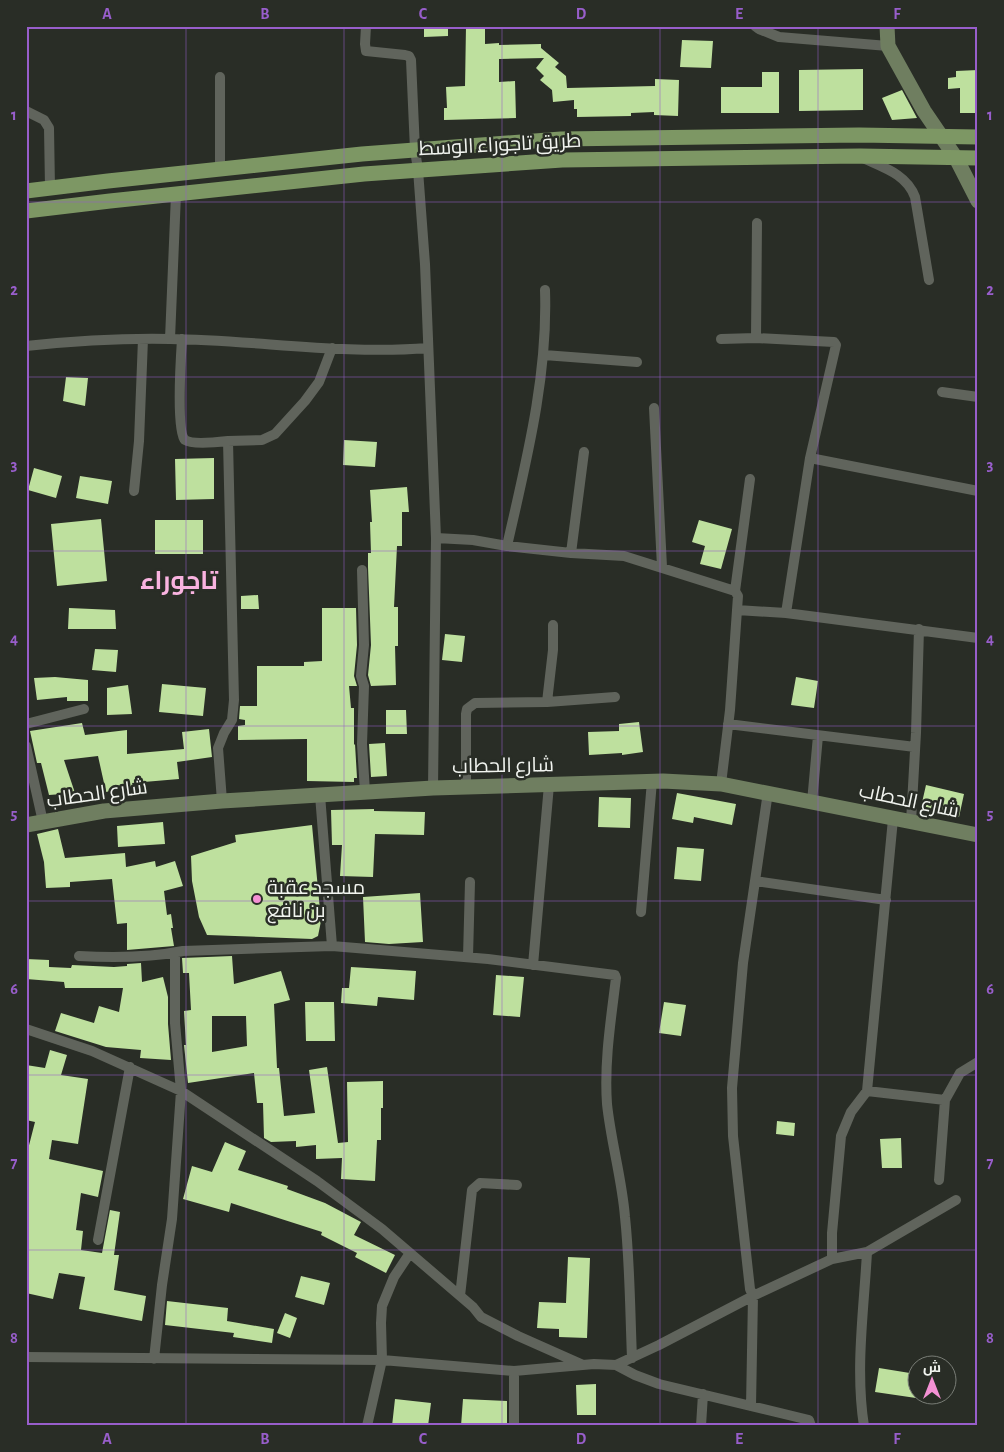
<svg xmlns="http://www.w3.org/2000/svg" width="1004" height="1452" font-family="'Alegreya Sans',Cairo,sans-serif">
<rect width="100%" height="100%" fill="#292d26"/>
<!-- building -->
<path fill="#bee09e" fill-rule="evenodd" d="M424,26H448V36L424,37Z
M466,26H485V44L499,43V45L541,44V48L559,63L555,67L566,76L567,88L655,86V79L679,80L678,116L654,115V112L631,113V116L577,117V109H574V100L553,102L552,90L540,80L544,76L536,68L544,58L499,59V82L515,81L516,118L444,120V108H447L446,87L465,86Z
M682,40L713,41L711,68L680,67Z
M863,69V110L799,111V70Z
M978,70V113H960V88L948,89V78L956,77V71Z
M762,72H779V113H721V87H762Z
M902,90L916,116L917,118L892,120L882,98Z
M66,377L88,378L85,406L63,401Z
M344,440L377,442L375,467L343,465Z
M214,458V499L176,500L175,459Z
M34,468L62,476L56,498L28,490Z
M80,476L112,481L108,504L76,498Z
M407,487L409,512H402V546H397L394,607H398V646H395L396,685L371,686L368,675L371,645L368,567V553H371L370,522H372L370,490Z
M101,519L107,581L57,586L51,524Z
M155,520H203V554H155Z
M699,520L732,529L721,569L700,564L705,546L692,542Z
M258,595L259,609H241V596Z
M69,608L115,610L116,629H68Z
M322,608H356L357,645L354,676L357,686H349L351,708H354V745L355,744L357,778H354V782L307,781V739L238,740V726L245,725V720L239,719L240,706H257V666H304V662L322,661Z
M445,634L465,636L462,662L442,660Z
M95,649L118,650L116,672L92,670Z
M55,677L88,680V701H67V697L37,700L34,678Z
M796,677L818,681L814,708L791,705Z
M162,684L206,688L203,716L159,712Z
M128,685L132,714L107,715V688Z
M386,710H406L407,734H386Z
M639,722L643,752L622,755V753L589,755L588,732L619,731V724Z
M82,723L85,735L127,730V754L184,749L182,732L209,729L212,757L177,762L179,779L132,783L133,786L106,792L98,756L64,760L75,793L49,795L41,763H37L30,731Z
M385,743L387,776L371,777L369,744Z
M926,785L964,794L959,817L921,807Z
M677,793L736,804L732,825L694,817L693,823L672,819Z
M599,797L631,798L630,828L598,827Z
M374,809V811L425,812L424,835L375,834L373,877L340,876L342,845H332L331,810Z
M163,822L165,844L118,847L117,826Z
M312,825L321,921L318,936L312,939L207,935L199,917L192,881L191,856L236,842L235,835Z
M58,829L65,858L125,853L126,867L155,861L156,867L175,861L183,886L164,891L167,915L171,914L173,928H171L174,946L127,950V923L117,924L112,879L70,882V887L46,888L44,862L37,834Z
M677,847L704,849L701,881L674,879Z
M420,893L423,942L389,944L365,942L363,897Z
M232,956L234,984L281,971L290,1000L274,1004L277,1068H279L284,1116L315,1113L309,1070L327,1067L338,1143L348,1142L347,1082L383,1081V1108H381V1140H377L375,1181L341,1179L342,1158L316,1159V1145L296,1147V1141L271,1142L264,1138L263,1103H257L254,1073L188,1083L184,1045H186L184,1011L191,1010L189,973H183L182,958ZM212,1016H246L247,1046L212,1052Z
M26,959L49,960V967L71,968L72,965L114,967L127,966V964L141,963L142,982L163,977L168,997V1024L171,1060L140,1058L141,1050L106,1047L55,1031L61,1013L94,1023L99,1006L119,1012L123,988H65L64,982L26,979Z
M351,967L416,971L414,1000L378,997L377,1006L341,1003L342,988H349Z
M496,975L524,977L520,1017L493,1015Z
M305,1002H334L335,1041H306Z
M664,1002L686,1005L681,1036L659,1033Z
M50,1050L67,1055L61,1075L88,1079L78,1144L52,1140L49,1159L103,1171L98,1197L81,1193L76,1230L83,1231L81,1250L102,1253L110,1210L120,1212L114,1255H119L114,1290L146,1296L142,1321L79,1309L85,1277L59,1273L53,1299L26,1293V1157L35,1122L26,1120V1065L45,1068Z
M777,1121L795,1123L794,1136L776,1134Z
M901,1138L902,1168H882L880,1139Z
M225,1142L246,1151L238,1170L288,1186L287,1189L325,1203L361,1222L354,1235L395,1255L386,1273L355,1257L357,1253L321,1235L322,1232L231,1203L229,1212L183,1199L192,1166L212,1172Z
M568,1257L590,1258L587,1338L559,1337V1329L537,1328L539,1302L566,1303Z
M301,1276L330,1283L324,1305L295,1297Z
M167,1301L228,1308L227,1321L274,1329L272,1343L233,1337L234,1333L165,1325Z
M285,1313L297,1318L290,1338L277,1333Z
M879,1368L916,1374V1398L875,1392Z
M596,1384V1415H577L576,1385Z
M395,1399L431,1403L428,1426H392Z
M463,1399L507,1401V1426H461Z"/>
<g fill="none" stroke-linecap="round" stroke-linejoin="round">
<!-- street -->
<path stroke="#60645c" stroke-width="10" d="M366,26L365,44L366,51L405,55L409,56L411,60L415,150L418,170L425,264L436,538L433,788
M755,26L759,29L779,37L888,46
M220,77V169
M26,111L44,120L49,128L50,188
M865,159C885,168 907,175 915,197L929,280
M756,338L757,223
M170,339L176,194
M182,339C181,354 176,432 185,440C192,445 219,442 228,441L234,700L232,720L224,733L218,748L222,801
M721,339L756,338L834,342L836,345L810,458L786,613
M26,346C74,341 122,338 170,339C256,340 342,355 428,348
M544,355L637,362
M942,392L978,397
M654,408L662,567
M228,441L262,440L275,434L305,401L319,382L332,348
M810,458L978,491
M134,491L139,441L143,339
M436,538L473,540L507,546L571,553L624,556L735,591
M507,546C526,462 548,377 545,290
M571,553L584,452
M362,570L364,645L361,676L364,686L362,744L365,792
M737,610L786,613L978,638
M547,702L553,650V625
M26,724L84,709
M728,724L915,747
M26,746L43,822
M721,784L730,710L737,610L738,596L735,591L750,479
M466,787V714L467,709L475,703L547,702L615,697
M320,795L332,946
M812,802L818,736
M911,822L916,733L919,629
M755,881L886,900
M641,912L652,781
M79,956C114,958 148,958 183,951L332,946L488,959L615,975L616,978C611,1019 604,1062 607,1104C611,1142 622,1179 625,1217C630,1264 630,1311 632,1358
M468,957L470,882
M533,965L549,785
M26,1029L92,1051L181,1091L317,1181L382,1229L473,1307L481,1317L518,1336L581,1364
M867,1091L945,1100
M939,1180L945,1100L960,1073L978,1062
M98,1240L130,1067
M832,1259V1233L841,1136L851,1112L867,1091L893,819
M460,1296L472,1190L480,1183L517,1185
M26,1357L382,1360L514,1371L594,1364L616,1365L635,1375L659,1384L809,1420L811,1426
M154,1359L162,1285L172,1219L181,1091L175,1023V953
M616,1365L659,1345L753,1296L832,1259L867,1252L956,1200
M514,1371V1426
M751,1406L753,1296L750,1289L733,1136L732,1088L743,963L768,792
M367,1426L382,1360L381,1323L382,1306L394,1277L410,1253
M701,1426L703,1394
M864,1426C855,1369 864,1309 867,1252"/>
<!-- secondary -->
<path stroke="#6f7e60" stroke-width="15" d="M887,26L888,46L924,111L956,158L978,201
M26,825L104,811L222,801L433,788L663,781L721,784L978,835"/>
<!-- primary -->
<path stroke="#7d9764" stroke-width="15" d="M26,191L108,181L362,154L561,139L859,135L978,137
M26,211L110,201L364,174L562,160L860,156L978,158"/>
</g>
<!-- grid -->
<path fill="none" stroke="#985ecb" stroke-width="1" stroke-opacity="0.55" d="M186,26V1426M344,26V1426M502,26V1426M660,26V1426M818,26V1426M26,202H978M26,377H978M26,551H978M26,726H978M26,901H978M26,1075H978M26,1250H978"/>
<!-- markers -->
<circle fill="#f491d4" stroke="#292d26" stroke-width="2" cx="257" cy="899" r="5"/>
<g text-anchor="middle" dominant-baseline="central" stroke-width="5" stroke-linejoin="round" paint-order="stroke">
<!-- street labels -->
<g font-size="20" fill="#f1f4ef" stroke="#292d26">
<text transform="translate(500 145) rotate(-3)">طريق تاجوراء الوسط</text>
<text transform="translate(503 766) rotate(-1)">شارع الحطاب</text>
<text transform="translate(97 794) rotate(-8)">شارع الحطاب</text>
<text transform="translate(909 801) rotate(12)">شارع الحطاب</text>
</g>
<!-- poi labels -->
<g font-size="20" fill="#f1f4ef" stroke="#292d26" text-anchor="start">
<text x="267" y="888">مسجد عقبة<tspan x="267" dy="23">بن نافع</tspan></text>
</g>
<!-- district labels -->
<g font-size="25" font-weight="bold" fill="#f9b3e0" stroke="#292d26">
<text x="179" y="581">تاجوراء</text>
</g>
</g>
<!-- border -->
<rect width="1004" height="1452" fill="none" stroke="#292d26" stroke-width="55"/>
<!-- north arrow -->
<g transform="translate(932 1380)"><circle r="24" fill="#292d26" stroke="#797d76"/>
<path d="M0-4L9 19L0 12L-9 19Z" fill="#f491d4"/>
<text y="-8" font-size="14" font-weight="bold" text-anchor="middle" fill="#f1f4ef">ش</text>
</g>
<rect x="28" y="28" width="948" height="1396" fill="none" stroke="#985ecb" stroke-width="2"/>
<g font-size="16" text-anchor="middle" font-weight="bold" fill="#985ecb">
<text x="107" y="19">A</text>
<text x="265" y="19">B</text>
<text x="423" y="19">C</text>
<text x="581" y="19">D</text>
<text x="739" y="19">E</text>
<text x="897" y="19">F</text>
<text x="14" y="120">1</text>
<text x="990" y="120">1</text>
<text x="14" y="295">2</text>
<text x="990" y="295">2</text>
<text x="14" y="470">3</text>
<text x="990" y="470">3</text>
<text x="14" y="644">4</text>
<text x="990" y="644">4</text>
<text x="14" y="819">5</text>
<text x="990" y="819">5</text>
<text x="14" y="994">6</text>
<text x="990" y="994">6</text>
<text x="14" y="1168">7</text>
<text x="990" y="1168">7</text>
<text x="14" y="1343">8</text>
<text x="990" y="1343">8</text>
<text x="107" y="1444">A</text>
<text x="265" y="1444">B</text>
<text x="423" y="1444">C</text>
<text x="581" y="1444">D</text>
<text x="739" y="1444">E</text>
<text x="897" y="1444">F</text>
</g>
</svg>
